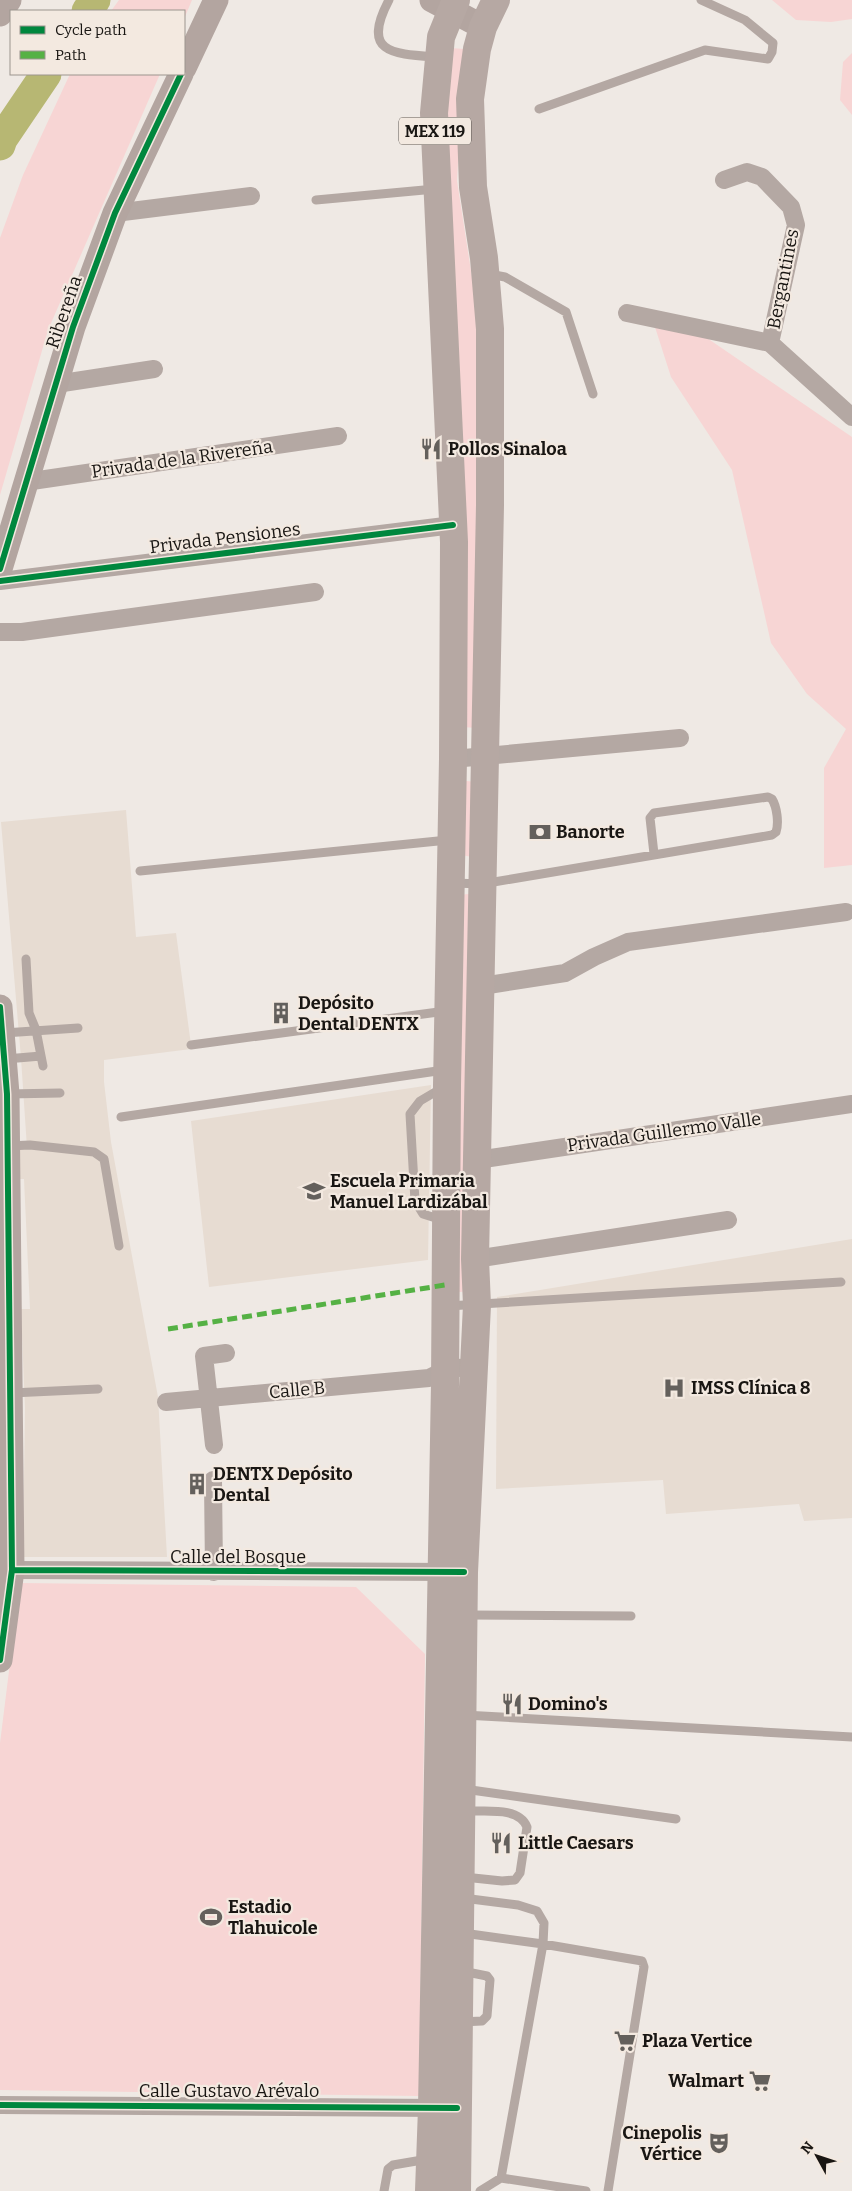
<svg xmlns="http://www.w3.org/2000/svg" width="852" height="2191" font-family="Bitter,serif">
<rect width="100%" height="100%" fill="#efe9e4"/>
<!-- built -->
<path fill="#e7dcd2" d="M126,810L136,937L176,933L191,1045V1049L104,1060V1082L111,1142L158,1397L167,1557H23L25,1408L21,1309H30L24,1179H17L15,1149L27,1148L21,1058L1,822Z
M431,1085L428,1260L209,1287L191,1121Z
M852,1239V1518L804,1521L799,1504L666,1514L663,1480L496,1489L497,1297Z"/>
<!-- green -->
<path fill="#f7d5d4" d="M119,0H192L184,19V11H111Z
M772,0H852V19L831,22L796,20Z
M451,48L464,49L457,181L478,316L479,728L460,727L440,113Z
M852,53V115L840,100L843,62Z
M70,74H160L48,330L0,495V238L23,175Z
M655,327L707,338L852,437V865L824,868V768L846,729L807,694L771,643L732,470L671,377Z
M458,780L476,782L478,858L461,855Z
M481,893L470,1291L451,1293L457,895Z
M20,1583L356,1587L425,1654L419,2096L0,2090V1743Z"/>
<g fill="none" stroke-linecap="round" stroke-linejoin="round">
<!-- river -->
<path stroke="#b7b773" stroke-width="31" d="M87,11L95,0
M0,145L2,139L46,74"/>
<!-- lane -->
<path stroke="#b4a8a3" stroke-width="9" d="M389,0C361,53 392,54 436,57
M539,109L705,50L768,59L772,52L773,43L745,20L701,0
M316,200L435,189
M489,274L505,277L566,312L593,394
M140,871L448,840
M454,883L482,884L772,835L776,832C779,823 777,807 772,799L768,797L654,813L650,818L654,854
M26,959L29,1013L36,1030L43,1066
M4,1033L78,1028
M191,1045L446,1011
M6,1059L41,1056
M442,1088L420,1101L410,1114L415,1201L423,1214L442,1220
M8,1094L60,1093
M121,1117L444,1070
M8,1146L30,1145L94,1152L104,1159L119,1246
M448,1306L841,1282
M11,1393L98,1389
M467,1615L631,1616
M464,1715L852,1737
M464,1789L676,1819
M464,1877L502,1881L515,1880L520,1873L527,1827C519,1806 484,1812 465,1811
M463,1898L518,1905L537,1911L544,1923L543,1944L501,2178
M463,1933L543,1944L642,1961L644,1967L608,2191
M461,2022L482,2021L487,2016L490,1980L487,1976L462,1971
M384,2191L388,2169L393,2165L428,2159
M480,2191L501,2178L586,2191"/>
<!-- street -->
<path stroke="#b4a8a3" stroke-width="18" d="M724,180L747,172L762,177L791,207L796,225L770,343
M115,213L251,196
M627,313L770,343L852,417
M56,384L154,369
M25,482L338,436
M0,581L453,525
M0,632H22L315,592
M453,759L680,738
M482,986L565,973L594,957L628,942L846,912
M477,1160L852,1104
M475,1259L728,1220
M166,1402L429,1378C445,1370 457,1363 474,1372
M214,1445L204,1356L226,1353
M213,1480L214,1572
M12,1570L451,1572
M0,2105L442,2108"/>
<!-- secondary -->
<path stroke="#b3a5a0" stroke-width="25" d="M432,0L483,27
M0,14L9,0
M184,68L216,0
M0,569L73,327L115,213L181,74
M0,1007L7,1094L12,1570L0,1660"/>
<!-- primary -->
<path stroke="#b6a8a3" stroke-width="28" d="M429,2191L432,2108L445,1384L447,1085L453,759L454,542L434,113L441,37L456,0
M457,2191L464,1572L477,1305L475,1259L490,505V329L484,258L473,187L470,99L477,49L483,27L496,0"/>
<!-- quiet -->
<path stroke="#55b144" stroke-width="5" stroke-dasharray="10 5" stroke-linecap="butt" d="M168,1329L445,1285"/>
<!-- cycleway casing -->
<g stroke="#f3e9e0" stroke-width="9">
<path id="cycleway" d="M0,569L73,327L115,213L181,74
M0,581L453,525
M0,1007L7,1094L12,1570L0,1660
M12,1570L464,1572
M0,2105L457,2108"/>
</g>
<!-- cycleway -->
<use href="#cycleway" stroke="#00873e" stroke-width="6"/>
</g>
<!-- icons -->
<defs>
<g id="restaurant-bare" transform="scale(1.725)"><path d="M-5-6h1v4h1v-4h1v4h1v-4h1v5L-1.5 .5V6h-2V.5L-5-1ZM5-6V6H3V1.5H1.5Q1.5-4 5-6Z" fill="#64605c" stroke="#f3e9e0" stroke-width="2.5" paint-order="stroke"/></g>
<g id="bank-bare" transform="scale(1.725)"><path d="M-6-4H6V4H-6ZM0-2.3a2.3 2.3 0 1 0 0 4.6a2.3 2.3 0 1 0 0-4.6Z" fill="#64605c" stroke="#f3e9e0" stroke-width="2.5" paint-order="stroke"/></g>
<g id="building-bare" transform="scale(1.725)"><path d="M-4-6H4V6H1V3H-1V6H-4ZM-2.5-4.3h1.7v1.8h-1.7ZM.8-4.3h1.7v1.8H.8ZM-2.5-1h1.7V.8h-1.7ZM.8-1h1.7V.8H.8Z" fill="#64605c" stroke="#f3e9e0" stroke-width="2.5" paint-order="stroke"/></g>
<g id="school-bare" transform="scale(1.725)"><path d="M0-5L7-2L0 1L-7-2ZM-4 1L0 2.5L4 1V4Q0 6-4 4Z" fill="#64605c" stroke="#f3e9e0" stroke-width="2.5" paint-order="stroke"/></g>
<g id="hospital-bare" transform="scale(1.725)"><path d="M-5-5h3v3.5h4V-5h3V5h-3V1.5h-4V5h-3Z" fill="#64605c" stroke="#f3e9e0" stroke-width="2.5" paint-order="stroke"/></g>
<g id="stadium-bare" transform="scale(1.725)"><path d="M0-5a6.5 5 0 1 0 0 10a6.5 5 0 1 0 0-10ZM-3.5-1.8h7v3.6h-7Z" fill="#64605c" stroke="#f3e9e0" stroke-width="2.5" paint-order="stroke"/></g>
<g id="supermarket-bare" transform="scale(1.725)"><path d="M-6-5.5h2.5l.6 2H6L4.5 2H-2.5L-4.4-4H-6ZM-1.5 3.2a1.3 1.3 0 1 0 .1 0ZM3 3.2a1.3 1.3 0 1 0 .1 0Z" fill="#64605c" stroke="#f3e9e0" stroke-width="2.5" paint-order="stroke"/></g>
<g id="theatre-bare" transform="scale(1.725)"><path d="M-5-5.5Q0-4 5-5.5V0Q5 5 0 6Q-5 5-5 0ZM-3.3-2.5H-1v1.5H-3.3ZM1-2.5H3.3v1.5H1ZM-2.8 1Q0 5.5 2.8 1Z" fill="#64605c" stroke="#f3e9e0" stroke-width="2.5" paint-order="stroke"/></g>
</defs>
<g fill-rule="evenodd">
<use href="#restaurant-bare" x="431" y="449"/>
<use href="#bank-bare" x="540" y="832"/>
<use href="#building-bare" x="281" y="1013"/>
<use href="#school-bare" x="314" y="1191"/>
<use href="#hospital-bare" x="674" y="1388"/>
<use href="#building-bare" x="197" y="1484"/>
<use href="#restaurant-bare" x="512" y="1704"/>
<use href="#restaurant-bare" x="501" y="1843"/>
<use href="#stadium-bare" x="211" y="1917"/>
<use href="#supermarket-bare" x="625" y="2041"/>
<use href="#supermarket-bare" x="760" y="2081"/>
<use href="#theatre-bare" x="719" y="2143"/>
</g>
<g text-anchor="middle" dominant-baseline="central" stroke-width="4.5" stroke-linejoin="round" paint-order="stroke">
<!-- shield labels -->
<rect fill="#f3e9e0" stroke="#5a5550" stroke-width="1" x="399" y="117.5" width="72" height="27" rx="4"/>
<g font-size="16" font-weight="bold" fill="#191613">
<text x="435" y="131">MEX 119</text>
</g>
<!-- street labels -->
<g font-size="18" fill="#191613" stroke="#f3e9e0">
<text transform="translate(783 279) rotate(-79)">Bergantines</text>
<text transform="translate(64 312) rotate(-71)">Ribereña</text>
<text transform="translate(182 459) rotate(-8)">Privada de la Rivereña</text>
<text transform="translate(225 538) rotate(-7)">Privada Pensiones</text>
<text transform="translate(664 1132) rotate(-8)">Privada Guillermo Valle</text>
<text transform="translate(297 1390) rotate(-5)">Calle B</text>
<text x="238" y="1557">Calle del Bosque</text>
<text x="229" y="2091">Calle Gustavo Arévalo</text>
</g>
<!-- poi labels -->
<g font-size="18" font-weight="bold" fill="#191613" stroke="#f3e9e0" text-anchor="start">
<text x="448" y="449">Pollos Sinaloa</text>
<text x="556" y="832">Banorte</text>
<text x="298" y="1003">Depósito<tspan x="298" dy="21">Dental DENTX</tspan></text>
<text x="330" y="1181">Escuela Primaria<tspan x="330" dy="21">Manuel Lardizábal</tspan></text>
<text x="691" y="1388">IMSS Clínica 8</text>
<text x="213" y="1474">DENTX Depósito<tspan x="213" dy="21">Dental</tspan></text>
<text x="528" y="1704">Domino's</text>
<text x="518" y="1843">Little Caesars</text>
<text x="228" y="1907">Estadio<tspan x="228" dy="21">Tlahuicole</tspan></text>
<text x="642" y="2041">Plaza Vertice</text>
<text x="744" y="2081" text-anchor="end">Walmart</text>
<text x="702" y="2133" text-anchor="end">Cinepolis<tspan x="702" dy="21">Vértice</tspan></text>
</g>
</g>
<!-- legend -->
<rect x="10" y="10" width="175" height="65" fill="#f3e9e0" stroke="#9c958e"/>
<rect x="20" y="26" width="25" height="8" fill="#00873e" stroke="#9c958e"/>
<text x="55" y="35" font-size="15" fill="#191613">Cycle path</text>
<rect x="20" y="51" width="25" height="8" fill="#55b144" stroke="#9c958e"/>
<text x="55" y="60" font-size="15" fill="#191613">Path</text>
<!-- north arrow -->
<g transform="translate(817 2156) rotate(310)" stroke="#f3e9e0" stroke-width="4" paint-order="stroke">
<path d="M0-4L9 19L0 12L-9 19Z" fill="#191613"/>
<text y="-8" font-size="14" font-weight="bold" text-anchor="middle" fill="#191613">N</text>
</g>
</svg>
